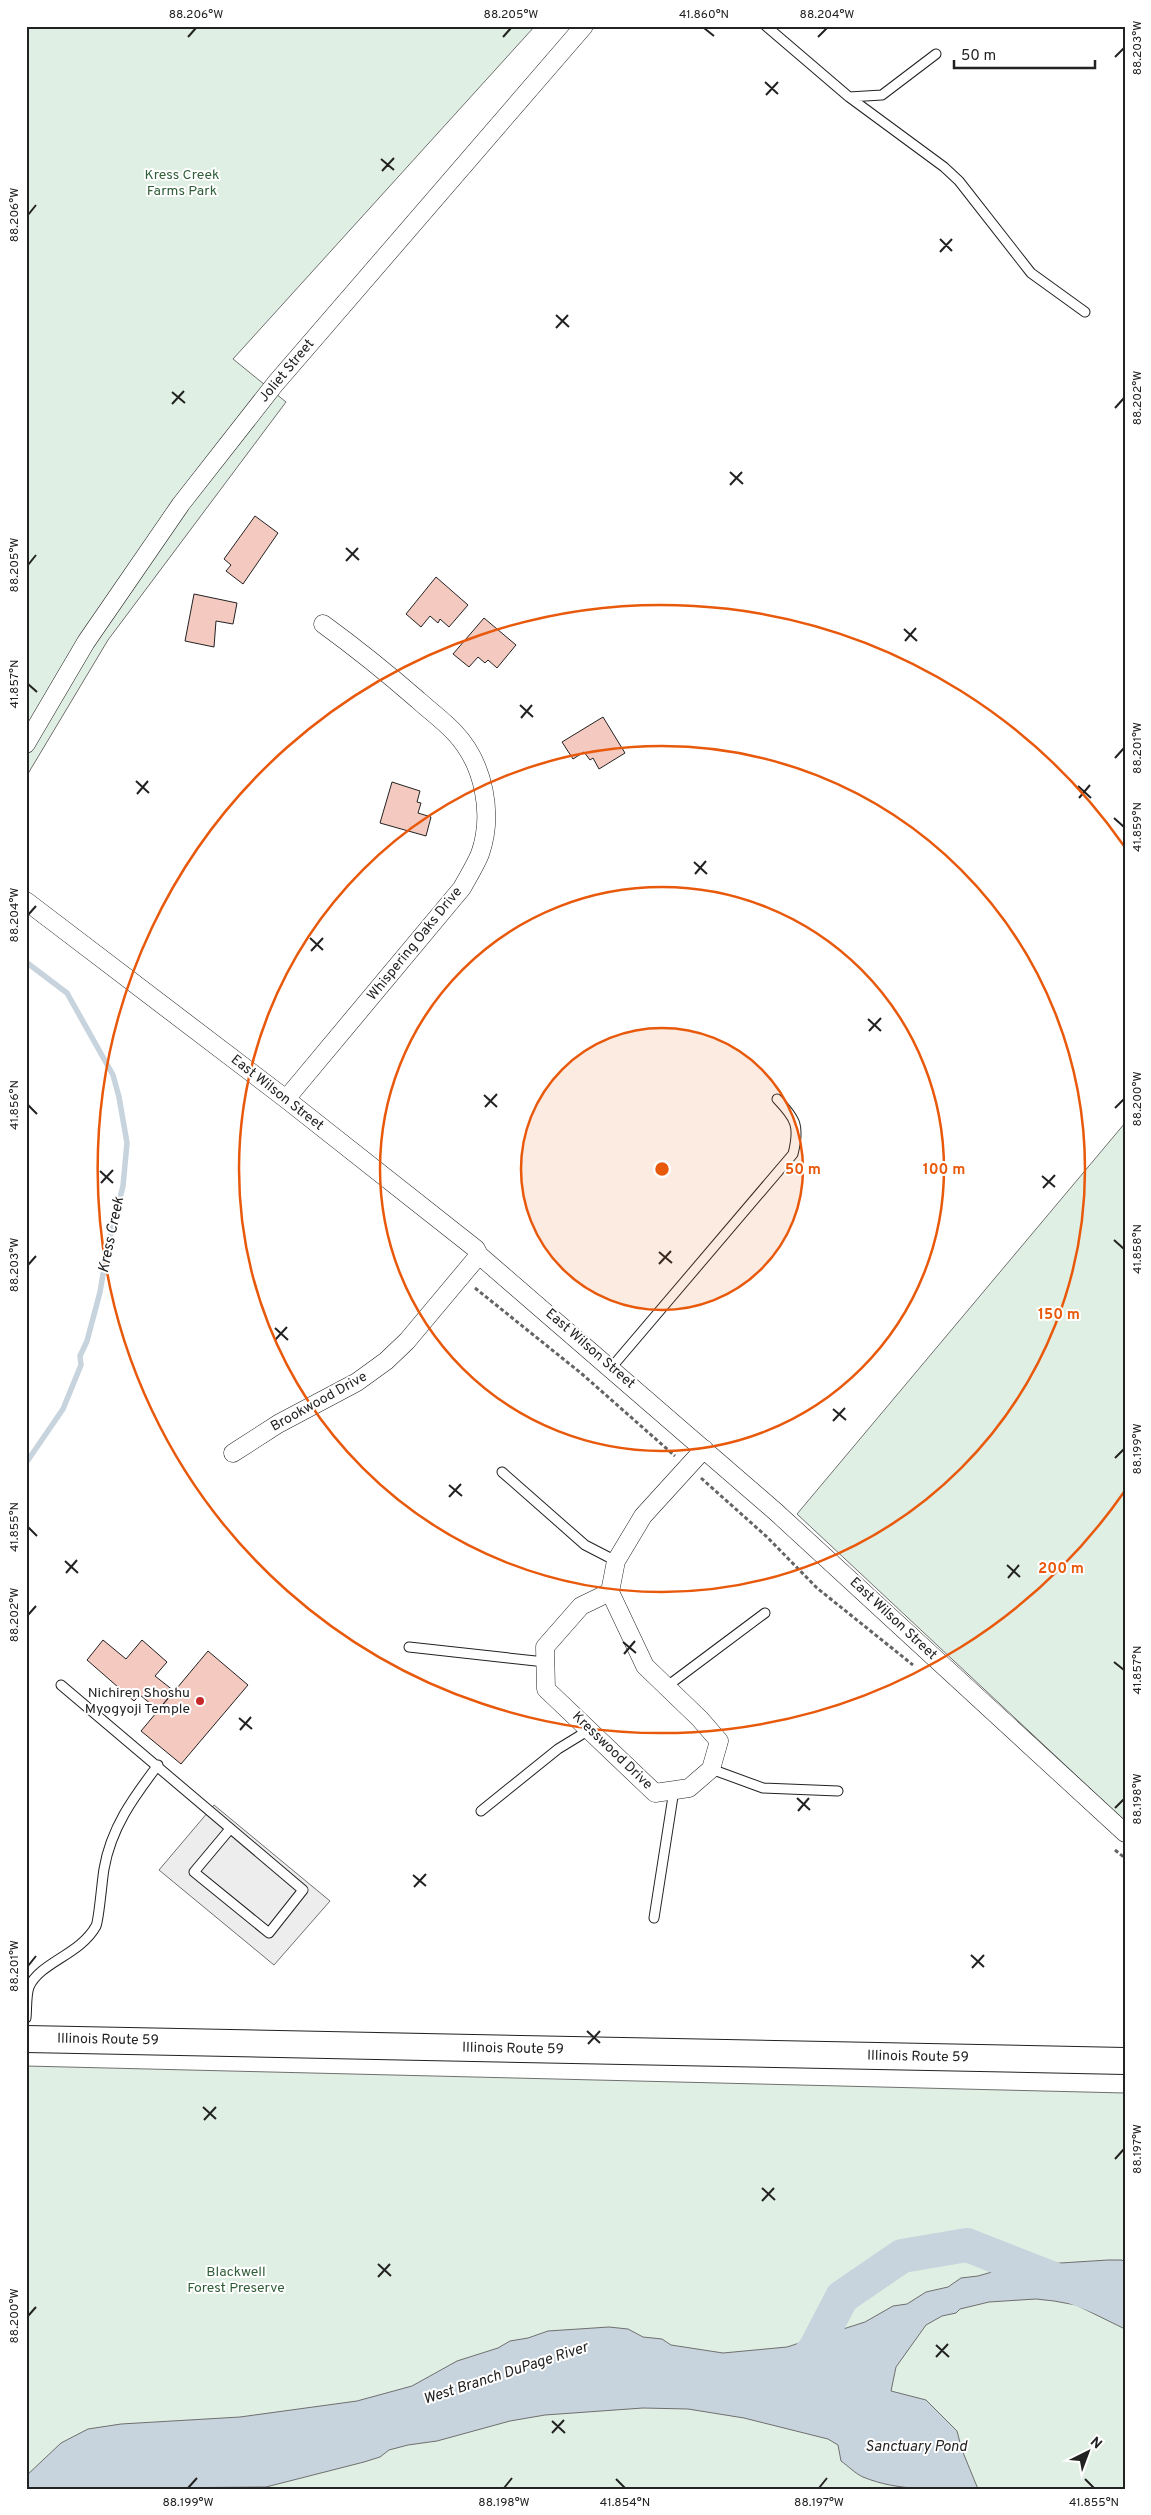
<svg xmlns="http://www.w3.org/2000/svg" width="1151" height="2515" font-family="Overpass,sans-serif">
<rect width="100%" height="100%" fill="#fff"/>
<!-- green -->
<path fill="#e0efe3" stroke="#6f6f6f" d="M26,26H535L233,359L286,402L108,640L26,777Z
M1125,1123V1821L797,1514Z
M26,2066L1125,2093V2489H26Z"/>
<!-- parking -->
<path fill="#ededed" stroke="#6f6f6f" d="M214,1805L330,1901L274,1965L159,1870Z"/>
<!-- water -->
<path fill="#c7d3dd" stroke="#6f6f6f" d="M1108,2260H1122L1125,2263V2329L1076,2305L1054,2301L1036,2299L989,2302L960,2309L956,2313L942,2316L926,2325L896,2367L891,2391L926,2400L957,2431L962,2450L978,2489C941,2489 899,2492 863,2477C856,2474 848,2466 841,2461L838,2445L828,2439L744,2418L688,2409L643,2408L545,2415L510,2421L437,2441L408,2445L389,2450L380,2457L364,2462L266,2487L26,2489V2476L61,2443L88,2429L121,2424L240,2417L357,2401L412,2386L457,2361L498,2348L510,2341L528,2338L548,2331L609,2327L628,2329L643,2337L662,2339L671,2345L723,2353L787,2347L865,2322L893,2306L907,2304L926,2292L948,2287L961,2278L978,2276L1013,2266Z"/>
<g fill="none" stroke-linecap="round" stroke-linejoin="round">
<!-- stream -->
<path stroke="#c7d3dd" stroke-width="5.5" d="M26,962L67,993L113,1075L119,1097L127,1143L123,1186L108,1245L100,1292L87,1341L80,1356L81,1365L63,1409L26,1463"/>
<!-- river -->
<path stroke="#c7d3dd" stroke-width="34" d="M791,2371L798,2369L815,2349L842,2297L902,2256L967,2245L1125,2307"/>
</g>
<!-- building -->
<path fill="#f3c9c0" stroke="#222" d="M255,516L278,533L243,584L226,571L231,565L224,559Z
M436,577L468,605L449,627L440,619L438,623L430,616L421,627L406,614Z
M194,594L237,603L233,624L216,621L214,647L185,641Z
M484,618L516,645L497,668L488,660L485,663L478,657L469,667L453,654Z
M603,717L625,753L599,769L593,758L590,760L584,752L573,759L562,742Z
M392,782L420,791L417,802L421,803L418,813L431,817L426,836L380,823Z
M103,1640L126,1659L142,1640L167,1662L155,1676L174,1691L158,1710L140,1695L134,1701L87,1660Z
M208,1651L248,1685L181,1764L141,1731Z"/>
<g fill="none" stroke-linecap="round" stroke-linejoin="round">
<!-- lane casing -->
<g stroke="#222" stroke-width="11">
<path id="lane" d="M766,26L849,97L882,95L936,54
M849,97L944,167L959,181L1031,273L1085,312
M611,1368L793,1154C800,1126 796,1119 777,1099
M502,1472L585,1545L616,1561
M409,1647L545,1662
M61,1685L303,1890L269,1933L194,1872L230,1829
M666,1687L765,1613
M711,1769L763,1788L838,1791
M481,1811L558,1749L589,1730
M654,1918L674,1790
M26,2018C27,2008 26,1996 29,1987C40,1962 80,1955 96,1926C99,1920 102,1880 104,1869C111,1828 133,1798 158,1765"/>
</g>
<!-- street casing -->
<g stroke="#222" stroke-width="19">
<path id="street" d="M26,744L86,642L181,504L275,384L584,26
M26,901L286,1099L476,1249L479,1255L776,1512L1125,1833
M286,1099L462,888C468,877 475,866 480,854C494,814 484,764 455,733C444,721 430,711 418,700C387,673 356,648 323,624
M233,1453L278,1424L357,1382L386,1361L407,1341L479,1255
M610,1592L645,1666L700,1719L719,1741L711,1769L689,1788L655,1793L546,1689L545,1647L581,1606Z
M610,1592L616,1561L643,1516L704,1449"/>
</g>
<!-- primary casing -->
<g stroke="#222" stroke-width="28">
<path id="primary" d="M26,2039L1125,2061"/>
</g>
<!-- path -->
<path stroke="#646464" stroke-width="3" stroke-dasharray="4 2.5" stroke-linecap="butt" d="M475,1288L582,1374L675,1456
M701,1478L767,1537L817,1588L913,1665
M1115,1850L1125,1858
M776,2489H787"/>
<!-- lane -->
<use href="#lane" stroke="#fff" stroke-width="9"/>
<!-- street -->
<use href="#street" stroke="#fff" stroke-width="18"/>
<!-- primary -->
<use href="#primary" stroke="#fff" stroke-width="26"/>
</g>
<!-- ticks -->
<path fill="none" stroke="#222" stroke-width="2" d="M704,28L714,36M188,37L196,28M503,37L511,28M818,37L827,28M1115,57L1124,48M765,82L778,94M766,95L778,82M381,159L394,170M382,171L394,158M28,215L36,205M940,239L952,251M940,252L952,239M556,315L569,327M556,328L568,315M172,392L185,403M172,404L184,391M1115,408L1124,398M730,472L743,484M730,485L742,472M346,548L359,560M346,561L358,548M28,565L36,555M904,629L917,641M905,641L916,628M28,684L37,692M520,705L533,717M521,718L532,705M1115,758L1124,748M136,781L149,793M1078,786L1091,798M137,794L148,781M1079,798L1090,785M1114,818L1124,827M694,862L707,874M695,874L706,861M28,915L36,906M310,938L323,950M311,951L323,938M868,1019L881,1031M869,1031L881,1018M484,1095L497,1107M28,1105L37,1114M485,1107L497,1094M1115,1108L1124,1099M100,1171L113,1183M1042,1176L1055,1187M101,1183L113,1170M1043,1188L1055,1175M1114,1240L1124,1249M659,1252L672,1263M659,1264L671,1251M28,1265L36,1256M275,1328L288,1340M275,1340L287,1327M833,1409L846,1420M833,1421L845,1408M1115,1458L1124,1449M449,1485L462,1496M449,1497L461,1484M28,1527L37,1536M65,1561L78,1573M1007,1565L1020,1577M66,1573L77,1560M1008,1578L1019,1565M28,1615L36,1606M623,1642L636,1653M624,1654L635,1641M1114,1662L1124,1670M239,1718L252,1729M240,1730L251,1717M797,1798L810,1810M1115,1808L1124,1799M798,1811L809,1798M413,1875L426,1886M414,1887L426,1874M971,1955L984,1967M28,1966L36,1956M972,1968L984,1955M587,2031L600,2043M588,2044L600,2031M203,2107L216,2119M204,2120L216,2107M1115,2159L1124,2149M762,2188L775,2200M762,2201L774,2188M378,2264L391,2276M378,2277L390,2264M28,2316L36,2307M936,2345L949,2357M936,2357L948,2344M552,2421L565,2433M552,2433L564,2420M616,2479L625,2488M1085,2479L1094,2488M188,2488L197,2478M504,2488L512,2478M819,2488L827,2478"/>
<!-- distance rings -->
<circle cx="662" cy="1169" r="141" fill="#e8590c" fill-opacity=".12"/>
<g fill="none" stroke="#e8590c" stroke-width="2.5">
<circle cx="662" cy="1169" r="141"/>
<circle cx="662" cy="1169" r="282"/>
<circle cx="662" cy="1169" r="423"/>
<path d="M1124 1492A564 564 0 1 1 1124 846"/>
</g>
<!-- markers -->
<circle fill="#c62828" stroke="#fff" stroke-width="2" cx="200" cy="1701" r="5"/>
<g text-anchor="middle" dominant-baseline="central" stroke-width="4" stroke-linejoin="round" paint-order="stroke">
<!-- park labels -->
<g font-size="14" fill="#2f5e38" stroke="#fff">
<text x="182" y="175">Kress Creek<tspan x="182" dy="16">Farms Park</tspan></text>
<text x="236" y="2272">Blackwell<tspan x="236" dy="16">Forest Preserve</tspan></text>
</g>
<!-- street labels -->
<g font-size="14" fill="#222" stroke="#fff">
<text transform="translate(287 371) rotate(-50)">Joliet Street</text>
<text transform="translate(415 944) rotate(-51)">Whispering Oaks Drive</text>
<text transform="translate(277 1093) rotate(38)">East Wilson Street</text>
<text transform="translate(590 1349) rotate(41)">East Wilson Street</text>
<text transform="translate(319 1402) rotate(-29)">Brookwood Drive</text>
<text transform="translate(893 1619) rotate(43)">East Wilson Street</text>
<text transform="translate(612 1751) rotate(44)">Kresswood Drive</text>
<text transform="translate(108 2040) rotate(1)">Illinois Route 59</text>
<text transform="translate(513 2049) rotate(1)">Illinois Route 59</text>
<text transform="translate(918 2057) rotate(1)">Illinois Route 59</text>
</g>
<!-- poi labels -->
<g font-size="14" fill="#222" stroke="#fff" text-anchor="end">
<text x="190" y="1693">Nichiren Shoshu<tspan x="190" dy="16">Myogyoji Temple</tspan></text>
</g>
<!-- water labels -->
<g font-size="15" font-style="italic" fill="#222" stroke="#fff">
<text transform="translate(112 1235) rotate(-78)">Kress Creek</text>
<text transform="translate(506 2374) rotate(-18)">West Branch DuPage River</text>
<text x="916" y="2447">Sanctuary Pond</text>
</g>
</g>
<circle cx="662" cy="1169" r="8" fill="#e8590c" stroke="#fff" stroke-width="2.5"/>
<g font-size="15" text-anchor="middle" font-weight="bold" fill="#e8590c" stroke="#fff" stroke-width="4" stroke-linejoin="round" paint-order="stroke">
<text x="803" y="1174">50 m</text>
<text x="944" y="1174">100 m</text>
<text x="1059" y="1319">150 m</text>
<text x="1061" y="1573">200 m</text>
</g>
<!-- border -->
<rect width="1151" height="2515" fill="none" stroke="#ffffff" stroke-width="55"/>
<!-- north arrow -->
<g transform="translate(1088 2452) rotate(42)" stroke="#ffffff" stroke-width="4" paint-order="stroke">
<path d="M0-4L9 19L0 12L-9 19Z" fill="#222222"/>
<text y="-8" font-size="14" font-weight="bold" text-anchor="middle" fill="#222222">N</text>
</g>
<!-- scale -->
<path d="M954 60v8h141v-8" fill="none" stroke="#222222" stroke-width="2.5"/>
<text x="961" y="60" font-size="15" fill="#222222" stroke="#ffffff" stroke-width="4" paint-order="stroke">50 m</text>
<rect x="28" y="28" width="1096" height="2460" fill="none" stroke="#222" stroke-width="2"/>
<g font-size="12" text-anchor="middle" fill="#222">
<text x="196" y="18">88.206°W</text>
<text x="511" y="18">88.205°W</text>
<text x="704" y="18">41.860°N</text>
<text x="827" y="18">88.204°W</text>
<text transform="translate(1137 48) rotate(-90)" y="4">88.203°W</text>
<text transform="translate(14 215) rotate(-90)" y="4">88.206°W</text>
<text transform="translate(1137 398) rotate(-90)" y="4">88.202°W</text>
<text transform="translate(14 565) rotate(-90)" y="4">88.205°W</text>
<text transform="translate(14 684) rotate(-90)" y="4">41.857°N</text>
<text transform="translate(1137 748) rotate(-90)" y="4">88.201°W</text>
<text transform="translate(1137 827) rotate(-90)" y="4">41.859°N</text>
<text transform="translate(14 915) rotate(-90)" y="4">88.204°W</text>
<text transform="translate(1137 1099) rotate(-90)" y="4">88.200°W</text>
<text transform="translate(14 1105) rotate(-90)" y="4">41.856°N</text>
<text transform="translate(1137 1249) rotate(-90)" y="4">41.858°N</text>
<text transform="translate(14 1265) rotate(-90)" y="4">88.203°W</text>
<text transform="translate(1137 1449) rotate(-90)" y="4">88.199°W</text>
<text transform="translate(14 1527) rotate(-90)" y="4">41.855°N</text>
<text transform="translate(14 1615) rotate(-90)" y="4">88.202°W</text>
<text transform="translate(1137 1670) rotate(-90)" y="4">41.857°N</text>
<text transform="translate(1137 1799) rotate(-90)" y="4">88.198°W</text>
<text transform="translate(14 1966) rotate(-90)" y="4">88.201°W</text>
<text transform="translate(1137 2149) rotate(-90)" y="4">88.197°W</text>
<text transform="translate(14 2316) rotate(-90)" y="4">88.200°W</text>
<text x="188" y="2506">88.199°W</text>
<text x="504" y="2506">88.198°W</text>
<text x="625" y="2506">41.854°N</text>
<text x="819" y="2506">88.197°W</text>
<text x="1094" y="2506">41.855°N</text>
</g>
</svg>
